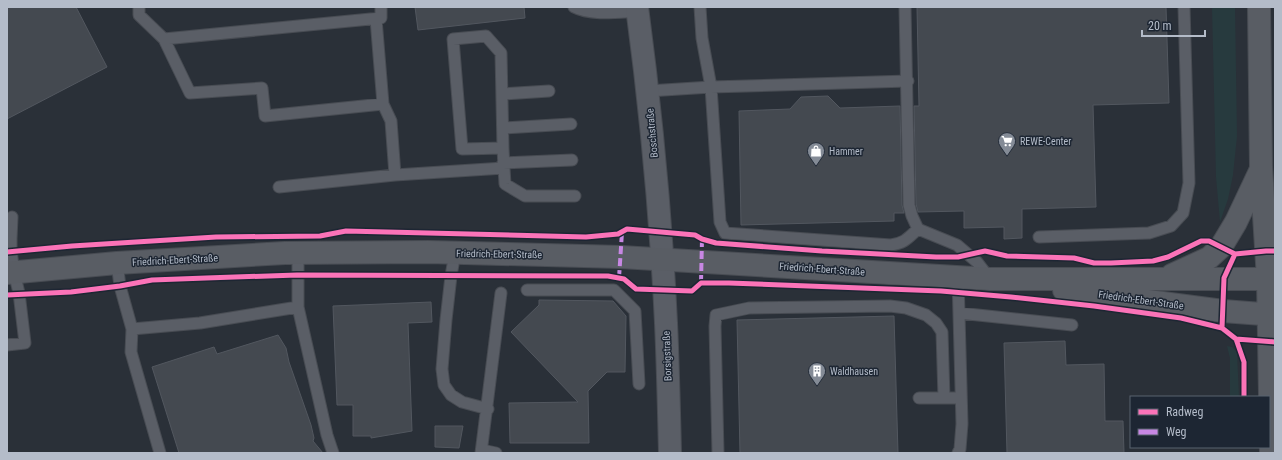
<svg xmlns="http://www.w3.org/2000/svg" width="1282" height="460" font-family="'Roboto Condensed',sans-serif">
<rect width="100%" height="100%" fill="#2a3038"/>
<!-- green -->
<path fill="#273a3e" d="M1212,7H1235L1237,136L1233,175L1228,199L1220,222L1216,177Z
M1227,346L1232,347L1237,352L1239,397H1230V358Z"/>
<!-- building -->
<path fill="#444950" stroke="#52575f" d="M7,7H76L107,67L7,119Z
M415,7H524L525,18L418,30Z
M917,7H1166L1169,103L1093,105L1096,207L1022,209V238L1004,239V227L964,228V211L918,212L916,204L914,106H919Z
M828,96L840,108L900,106L902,205L904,213H894V221L741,225L739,111L790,109L801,97Z
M539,300L613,301L626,316L625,372H607L588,391L589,443H510L509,403L578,402L511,332L539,305Z
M431,302L432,322L408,323L412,431L371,438V436H353V405H337L333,306Z
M894,316L898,453H740L737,320Z
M278,335L286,348L289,362L311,425L314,438L313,441L323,453H179L152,367L214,347L217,354Z
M1065,341L1066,365L1104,364L1105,421H1123L1124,453H1007L1004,343Z
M435,426H463L459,448L435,447Z"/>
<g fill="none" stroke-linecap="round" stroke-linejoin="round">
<!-- lane casing -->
<g stroke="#484c53" stroke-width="13">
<path id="lane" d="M139,7V15L164,39L381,18V7
M574,7C591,16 619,12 638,11
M700,7L702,38L711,87L720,222L725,233L891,245C905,243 908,238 918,229
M905,7L909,205L912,216L918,229L957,245L977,262L990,279
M164,39L190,93L262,88L265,116L383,104L376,19
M648,91L711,87L908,81
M502,94L549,91
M503,128L571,124
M503,163L572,160
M504,168L505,184L525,196H575
M395,175L504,168L503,148L462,149L453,39L486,36L501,53L503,148
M279,187L395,175L391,121L383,104
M1039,237L1149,233L1171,226L1183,213L1189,183L1184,7
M455,253L451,276L446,320L442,369L444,385L451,395L462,402L488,409
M298,254V307L327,435L333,453
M117,263L120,286L132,329L131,352L160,453
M958,278L962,424L960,449L958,453
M527,290H614L635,311L639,384
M959,313L1072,325
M132,329L200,323L298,307
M7,345L25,343L19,293L14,272L11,251V239L12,217
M919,398H961
M482,450L496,453
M481,453L501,293
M718,453L715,326L716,315L749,308L890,306L906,308L926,315L936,323L942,332L944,398"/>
</g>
<!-- street casing -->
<g stroke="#484c53" stroke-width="24">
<path id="street" d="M637,7C651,112 661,217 666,323C668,366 669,410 670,453"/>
</g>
<!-- secondary casing -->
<g stroke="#484c53" stroke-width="24">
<path id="secondary" d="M1259,7L1261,167L1268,279L1271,453
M7,273L117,263L285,253L428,252L621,257L990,279H1275
M1172,275L1209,258L1221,247L1236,222L1261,169
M1064,290L1223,311L1275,315"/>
</g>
<!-- lane -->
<use href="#lane" stroke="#5a5e66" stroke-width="11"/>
<!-- street -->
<use href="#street" stroke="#5a5e66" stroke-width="22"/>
<!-- secondary -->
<use href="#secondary" stroke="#595d64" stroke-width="22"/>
<!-- quiet -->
<path stroke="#c787e3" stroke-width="4" stroke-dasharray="8 4" stroke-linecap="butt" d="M619,278L622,232
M701,283L702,239"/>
<!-- cycleway casing -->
<g stroke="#1d2633" stroke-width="8">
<path id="cycleway" d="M7,252L72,246L216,237L320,236L346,231L586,237L618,234L627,229L695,235L702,239L716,243L822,251L936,257H958L985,251L1007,256L1074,258L1094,263H1111L1153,261L1168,257L1201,241H1209L1235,254L1266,251H1275
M7,295L71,292L120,286L152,280L206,278L297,275L608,276L624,279L636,289L692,291L701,283H729L941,291L1011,297L1094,306L1181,318L1222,328L1236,339L1275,342
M1222,328L1224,278L1235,254
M1236,339L1244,362V397"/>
</g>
<!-- cycleway -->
<use href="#cycleway" stroke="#fb73b8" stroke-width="5"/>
</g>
<!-- icons -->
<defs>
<g id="supermarket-pin" transform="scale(0.9)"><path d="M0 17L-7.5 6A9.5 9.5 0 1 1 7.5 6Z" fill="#848b96" stroke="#1d2633"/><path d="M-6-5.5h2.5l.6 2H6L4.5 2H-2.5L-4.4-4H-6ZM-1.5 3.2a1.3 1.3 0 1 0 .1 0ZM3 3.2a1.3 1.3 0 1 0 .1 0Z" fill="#fff"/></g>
<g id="shop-pin" transform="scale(0.9)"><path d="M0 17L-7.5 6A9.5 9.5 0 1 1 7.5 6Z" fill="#848b96" stroke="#1d2633"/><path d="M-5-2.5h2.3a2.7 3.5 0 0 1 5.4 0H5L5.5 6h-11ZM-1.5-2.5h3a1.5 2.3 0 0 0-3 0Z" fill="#fff"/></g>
<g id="building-pin" transform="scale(0.9)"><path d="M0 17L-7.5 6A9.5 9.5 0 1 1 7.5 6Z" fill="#848b96" stroke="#1d2633"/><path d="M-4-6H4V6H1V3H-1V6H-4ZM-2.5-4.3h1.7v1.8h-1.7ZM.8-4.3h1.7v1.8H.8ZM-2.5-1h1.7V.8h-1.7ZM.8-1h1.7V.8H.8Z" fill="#fff"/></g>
</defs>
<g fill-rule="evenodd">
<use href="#supermarket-pin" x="1007" y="141"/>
<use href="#shop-pin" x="816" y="151"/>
<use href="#building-pin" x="817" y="371"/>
</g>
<g text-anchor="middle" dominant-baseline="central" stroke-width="3" stroke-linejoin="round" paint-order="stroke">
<!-- street labels -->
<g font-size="10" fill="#b4bcc9" stroke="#1d2633">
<text transform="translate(652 133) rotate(-95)">Boschstraße</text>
<text transform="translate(499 254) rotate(1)">Friedrich-Ebert-Straße</text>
<text transform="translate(175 260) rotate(-3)">Friedrich-Ebert-Straße</text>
<text transform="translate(822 269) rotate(4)">Friedrich-Ebert-Straße</text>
<text transform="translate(1141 300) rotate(8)">Friedrich-Ebert-Straße</text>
<text transform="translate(667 356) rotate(-92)">Borsigstraße</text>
</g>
<!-- poi labels -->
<g font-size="10" fill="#b4bcc9" stroke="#1d2633" text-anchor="start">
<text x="1020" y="141">REWE-Center</text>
<text x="829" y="151">Hammer</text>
<text x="830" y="371">Waldhausen</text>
</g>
</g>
<!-- border -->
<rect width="1282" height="460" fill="none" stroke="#b4bcc9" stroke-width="16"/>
<!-- legend -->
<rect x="1130" y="396" width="140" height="52" fill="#1d2633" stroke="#59626f"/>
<rect x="1138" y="409" width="20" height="6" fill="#fb73b8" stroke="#59626f"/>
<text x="1166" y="416" font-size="12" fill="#b4bcc9">Radweg</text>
<rect x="1138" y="429" width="20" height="6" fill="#c787e3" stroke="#59626f"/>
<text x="1166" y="436" font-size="12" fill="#b4bcc9">Weg</text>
<!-- scale -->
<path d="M1142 30v6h63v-6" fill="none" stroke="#b4bcc9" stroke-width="2"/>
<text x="1148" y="30" font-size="12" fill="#b4bcc9" stroke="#1d2633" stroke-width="3" paint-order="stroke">20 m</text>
</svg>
